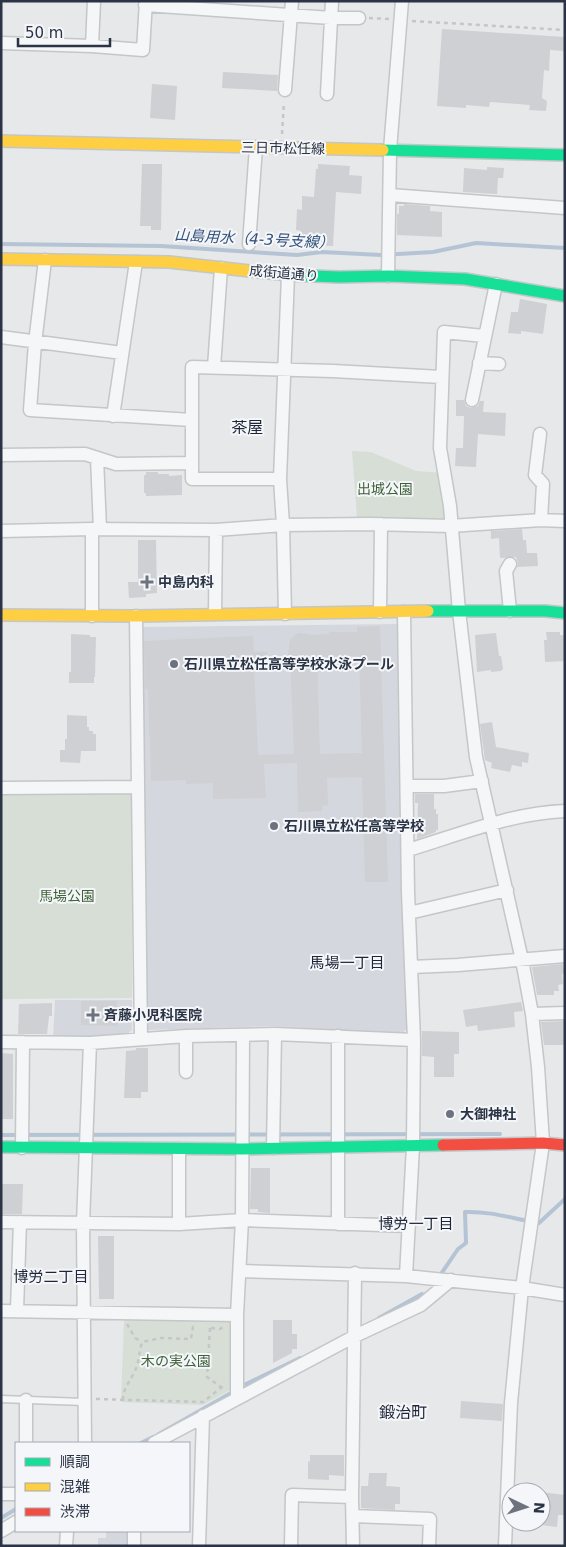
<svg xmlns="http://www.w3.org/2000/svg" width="566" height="1547" font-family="'DejaVu Sans','Noto Sans JP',sans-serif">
<rect width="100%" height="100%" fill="#e6e8ea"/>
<!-- built -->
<path fill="#d4d7dd" d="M398,624L408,1028L402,1033L271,1026L147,1030L142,627Z
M55,1000H132V1030L122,1038H53Z
M106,1531H130V1546H98V1538H106Z"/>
<!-- green -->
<path fill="#d6ded6" d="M352,451L371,452L416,471L444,473L450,519L357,517Z
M132,792V998L1,999V794Z
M225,1317L231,1322L230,1390L203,1405L121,1402L124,1319Z"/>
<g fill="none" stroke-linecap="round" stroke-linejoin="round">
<!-- stream -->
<path stroke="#b4c4d5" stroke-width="4" d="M1,244L161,246L297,255L322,252L381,255L433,252L476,243L565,248
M1,1135L500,1134
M441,1274L458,1249L466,1243L465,1212C491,1211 514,1219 539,1223L565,1199
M379,1318L422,1294
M246,1384L300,1358
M159,1434L231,1393
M141,1443L153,1437
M1,1518L16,1509"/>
</g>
<!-- building -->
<path fill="#ced0d3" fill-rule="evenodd" d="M442,29L565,37L564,51L550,50L549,71L544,70L542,98L547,101L546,111L529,110L530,105L490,102L489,107L466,105V108L437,106Z
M223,72L278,75L277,91L222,88Z
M152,84L177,86L175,120L150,118Z
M142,164H162L161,230H151V226H140Z
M318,164L350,166L349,175L362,176L361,194L336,192L333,246L310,245V242L301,241V231L296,230L297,209L302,210V196L314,197L316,169H318Z
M487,167L504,168L503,178H498L497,194L463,192L464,168L487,170Z
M404,204L430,206V211L442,212V237L397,235V214H399V206H404Z
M520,299L547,304L543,334L521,331V334L508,333L511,312H518Z
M456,400H464L466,406L471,408L478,406L480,401H484L483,412L506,413L505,436L478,434L476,467L455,466L456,448H463L464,416H456Z
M146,472H158V474H169V476L182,475V495L146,496V493H144V475H146Z
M522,529L523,540H526L527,553H537L538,566L517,567L518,563L516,557L500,558L499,538L491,539V531Z
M138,540H156L157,593L146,594V597L129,598L128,582H138Z
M380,626L388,882H365L362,777L327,778L328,805L322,806V811L298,812L297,763L264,764L266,798L213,799V783L186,784V780L151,781L148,689H145L144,641L253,636L254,652H267V664L254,665L258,755L294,754L290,655H288L290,640L296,634L300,633L313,635L329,634V632H357V627ZM359,656L362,753L320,754L317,657Z
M546,632H560V635H565V661L545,662L544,640H547Z
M496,633L499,656H501L503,669L501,671L491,672V670L477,672L475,635Z
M71,634L90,635V637H96L95,677H94V683H69V672H71Z
M67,715L87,716V727H89V731H93V734H96V751H81L80,763L60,762V750H65V739H67Z
M492,722L496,747L529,753L528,763L522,762V767L512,765L510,772L491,768L492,763L485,760L480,724Z
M415,794H434V809H436V814H438V830H436V832L417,839L418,803H415Z
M563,964L565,974H562L563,984L558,985L559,991H554V995H537L532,967Z
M81,1001H117V1026L81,1025Z
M521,1002L523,1011L514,1012L515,1027L478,1031L477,1025L466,1027L463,1010Z
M52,1003V1016H49L47,1034H18L19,1004Z
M564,1021L565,1045H544L541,1022Z
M422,1031L459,1032V1054H454V1077H434V1057L422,1056Z
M136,1048H148V1092H141V1098H124L126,1051L136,1050Z
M1,1053L13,1054V1119H1Z
M251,1168H270V1213L258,1212V1209H250Z
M1,1184H23L22,1214H1Z
M98,1236H114V1299H99Z
M273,1320H292V1334H297V1349H292V1353L273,1363Z
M461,1401L503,1404L502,1421L460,1418Z
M310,1455H344V1476L329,1475V1480L308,1479V1461L310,1462Z
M369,1473H387L386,1486L400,1487V1504H395V1510L361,1508V1486H368Z
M541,1492L565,1495V1515H558L557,1527L541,1525Z"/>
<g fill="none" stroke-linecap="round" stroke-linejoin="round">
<!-- lane casing -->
<g stroke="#c4c6c8" stroke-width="9">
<path id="lane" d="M1,1399L84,1402"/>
</g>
<!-- street casing -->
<g stroke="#c4c6c8" stroke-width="15">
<path id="street" d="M145,5L331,18H359
M1,43L92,46L143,50L146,1
M92,46L94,1
M285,90L292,1
M327,94L332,1
M390,195L565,208
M249,244L256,147
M45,260L35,343L30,410L192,420
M388,276L390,150L402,1
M484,336L444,332L440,448L450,506L459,611L476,757L522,960L532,1014L538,1067L543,1143L522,1288L511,1403L505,1546
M1,337L122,353
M479,363L499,364
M214,367L221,268
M472,400L496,284
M113,416L136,262
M540,434L535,475L543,484L541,520
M1,455L85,454L116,464L192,463
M97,458L100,529
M280,479H192V367L333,371L441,377
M1,531L92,529L216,530L283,525L370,524L450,526L541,520L565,521
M510,611L506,571L510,564
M380,612L381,524
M404,612L408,892L414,1040L413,1146L406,1276
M215,614L216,530
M285,614L283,525L280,479L288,275
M92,616V529
M136,616L141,1039
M407,786H444L482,781
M1,788L138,787
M408,850C458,835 511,813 565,811
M409,913L507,890
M411,967L458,965L565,956
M532,1014L565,1013
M338,1036V1224
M1,1042L90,1043L186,1036L275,1034L414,1040
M186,1072V1036
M22,1148L23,1042
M273,1148L275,1034
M1,1222L179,1224L242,1220L409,1226
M179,1224V1149
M240,1271L406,1276L522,1288L565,1295
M17,1310L20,1222
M1,1311L237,1315
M237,1399V1315L242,1220L243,1035
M26,1443V1400
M85,1443L83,1223L90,1043
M154,1443L355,1336L421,1305L451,1280
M1,1494H16
M353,1516L430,1519L429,1546
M1,1531L16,1522
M66,1546L67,1531
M134,1546V1531
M199,1546L203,1416
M291,1546L292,1495L352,1497
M353,1546L352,1497L355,1273"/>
</g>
<!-- fast casing -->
<g stroke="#c4c6c8" stroke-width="14">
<path id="fast" d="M383,150L565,155
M250,271L288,275L339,277L388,276L465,279L565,296
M428,611H545L565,613
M1,1147L242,1149L443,1145"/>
</g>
<!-- slow casing -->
<g stroke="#c4c6c8" stroke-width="14">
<path id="slow" d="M1,141L383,150
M1,259L169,262L250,271
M1,615L136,616L428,611"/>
</g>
<!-- jam casing -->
<g stroke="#c4c6c8" stroke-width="14">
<path id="jam" d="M443,1145L543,1143L565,1145"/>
</g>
<!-- path -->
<path stroke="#c5c6ca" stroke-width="2.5" stroke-dasharray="4 4" stroke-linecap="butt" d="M369,18L389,19
M412,21L565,30
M282,134L284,102
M127,1324L135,1338L142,1342
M210,1328L207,1377L221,1387
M211,1328L220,1329L223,1327
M96,1399L203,1402L226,1384
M123,1400C123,1385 135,1377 138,1362C139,1355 140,1349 142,1342L161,1338L191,1339L193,1327H196"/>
<!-- lane -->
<use href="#lane" stroke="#f5f6f7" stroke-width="6"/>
<!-- street -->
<use href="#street" stroke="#f5f6f7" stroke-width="12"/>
<!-- fast -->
<use href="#fast" stroke="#16e098" stroke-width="11"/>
<!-- slow -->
<use href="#slow" stroke="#ffcf43" stroke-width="11"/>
<!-- jam -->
<use href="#jam" stroke="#f24e42" stroke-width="11"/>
</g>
<!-- markers -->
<g fill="#6c737f" stroke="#f4f6f9" stroke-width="2">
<path d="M144.5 574.5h5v5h5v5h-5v5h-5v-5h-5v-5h5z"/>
<circle cx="174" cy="664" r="5"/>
<circle cx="274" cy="826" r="5"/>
<path d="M90.5 1007.5h5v5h5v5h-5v5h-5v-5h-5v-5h5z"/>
<circle cx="450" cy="1114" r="5"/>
</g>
<g text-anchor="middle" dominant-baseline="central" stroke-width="4" stroke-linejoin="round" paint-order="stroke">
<!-- street labels -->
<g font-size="14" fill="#2b3445" stroke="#f4f6f9">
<text transform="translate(283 148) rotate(1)">三日市松任線</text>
<text transform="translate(284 273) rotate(5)">成街道通り</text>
</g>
<!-- park labels -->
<g font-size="14" fill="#3f6138" stroke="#f4f6f9">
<text x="385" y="489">出城公園</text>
<text x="67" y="896">馬場公園</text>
<text x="176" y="1361">木の実公園</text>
</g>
<!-- poi labels -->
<g font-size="14" font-weight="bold" fill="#2b3445" stroke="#f4f6f9" text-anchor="start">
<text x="158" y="582">中島内科</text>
<text x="184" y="664">石川県立松任高等学校水泳プール</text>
<text x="284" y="826">石川県立松任高等学校</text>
<text x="104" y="1015">斉藤小児科医院</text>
<text x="460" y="1114">大御神社</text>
</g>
<!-- water labels -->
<g font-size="15" font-style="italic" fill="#34527a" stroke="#f4f6f9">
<text transform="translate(254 239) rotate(3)">山島用水（4-3号支線）</text>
</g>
<!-- neighbourhood labels -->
<g font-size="15" fill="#1d2536" stroke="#f4f6f9">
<text x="347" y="963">馬場一丁目</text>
<text x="416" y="1224">博労一丁目</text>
<text x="51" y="1277">博労二丁目</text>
</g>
<!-- quarter labels -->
<g font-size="16" fill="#1d2536" stroke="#f4f6f9">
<text x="247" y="427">茶屋</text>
<text x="403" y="1412">鍛治町</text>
</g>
</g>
<!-- border -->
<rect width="566" height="1547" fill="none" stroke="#2b3445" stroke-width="5"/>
<!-- legend -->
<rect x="15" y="1442" width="175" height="90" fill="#f4f6f9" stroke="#a4a8b1"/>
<rect x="25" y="1458" width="25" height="8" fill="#16e098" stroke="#a4a8b1"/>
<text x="60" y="1467" font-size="15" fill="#2b3445">順調</text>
<rect x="25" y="1483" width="25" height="8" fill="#ffcf43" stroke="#a4a8b1"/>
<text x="60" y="1492" font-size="15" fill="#2b3445">混雑</text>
<rect x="25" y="1508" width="25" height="8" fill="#f24e42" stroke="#a4a8b1"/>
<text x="60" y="1517" font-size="15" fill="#2b3445">渋滞</text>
<!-- north arrow -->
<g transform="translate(526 1507) rotate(94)"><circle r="24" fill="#f4f6f9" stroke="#a4a8b1"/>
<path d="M0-4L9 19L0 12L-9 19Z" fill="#6c737f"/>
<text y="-8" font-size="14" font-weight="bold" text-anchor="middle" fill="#2b3445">N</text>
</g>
<!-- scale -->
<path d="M18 38v8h92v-8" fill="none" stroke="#2b3445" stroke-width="2.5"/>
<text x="25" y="38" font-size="15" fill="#2b3445" stroke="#f4f6f9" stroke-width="4" paint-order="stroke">50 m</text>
</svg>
